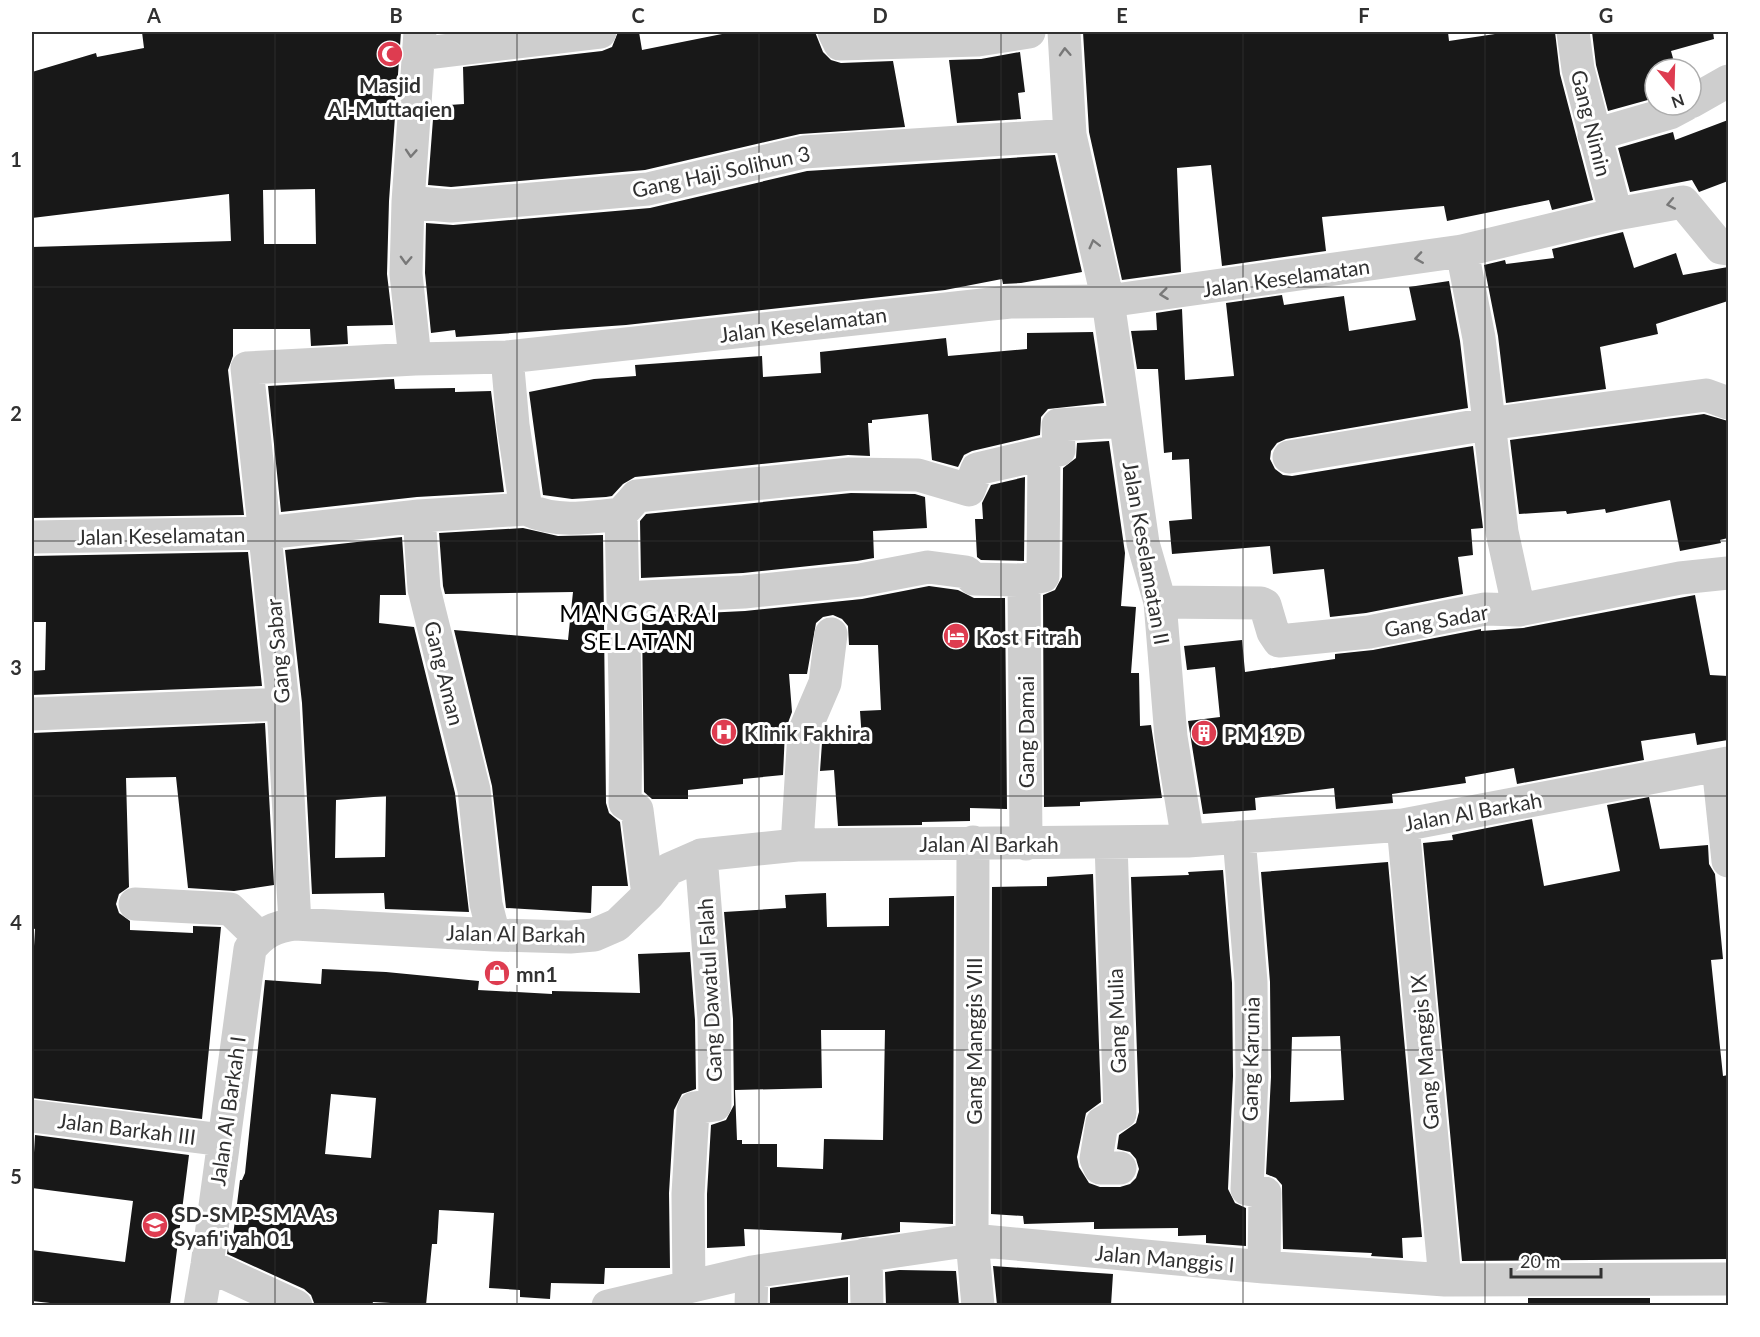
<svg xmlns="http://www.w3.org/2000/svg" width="1760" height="1337" font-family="Lato,sans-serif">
<rect width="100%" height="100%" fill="#fff"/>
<!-- building -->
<path fill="#181818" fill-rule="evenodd" d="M142,32H401L389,201L387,274L393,325L347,326L348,344L311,346L310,329H233V356L228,370L244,515L32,518V247L231,241L229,194L32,218V72L96,53L97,57L144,48ZM315,189L316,244H264L263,190Z
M618,32H639L642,50L732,32H815L823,52L831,60L841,63L893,61L905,127L800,134L645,170L451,187L428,185L434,106L464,104L463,67L602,51L612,47Z
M1083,32H1448L1449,41L1508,32L1509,34L1555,32L1560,74L1593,200L1552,210L1549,200L1447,221L1444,206L1322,217L1326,251L1222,266L1211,165L1177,168L1181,272L1122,280L1089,132Z
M1592,32H1713L1714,39L1671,51L1676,69H1655V98L1608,111L1596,65Z
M1020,52L1025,92L1018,93L1021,119L957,123L949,60L981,59Z
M1728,120V181L1699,192L1692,180L1630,192L1618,148L1673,132L1675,140Z
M1055,155L1082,272L1021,283L1003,284L1002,279L945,290L626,325L456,337L455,330L431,333L425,273L426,223L453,225L650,208L807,171Z
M1623,232L1634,268L1676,253L1683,275L1728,267V301L1656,324L1658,334L1600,347L1606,389L1506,403L1498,336L1484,265L1505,260L1506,264L1554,258L1552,249Z
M1449,281L1460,341L1468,408L1286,439L1277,443L1271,451L1270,459L1275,469L1283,475L1292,476L1473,446L1483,528L1471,529L1473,555L1458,557L1463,594L1366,613L1330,617L1324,569L1273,574L1270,546L1172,554L1169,521L1192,519L1189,459L1172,460V452L1164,453L1158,369H1137L1131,331L1157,330L1156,313L1182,309L1185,380L1234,376L1226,303L1282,295L1284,305L1344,296L1349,331L1416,320L1409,287Z
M1093,332L1104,403L1048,409L1041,417L1040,435L972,451L964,455L958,467L932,460L928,414L872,420V423H868L870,456L848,455L635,477L623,484L612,496L606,497L572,499L543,495L529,392L594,379L636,376L635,365L762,356L763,377L821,373L820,352L946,338L948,356L1027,349V333Z
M394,379L395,389L455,388V392L491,391L504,492L417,497L281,512L268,386Z
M1704,414L1728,421V538L1720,540L1721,543L1680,551L1670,500L1606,513L1605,509L1567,514L1566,511L1519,514L1510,440Z
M1109,441L1125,553L1121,606L1136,607L1131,673H1139L1140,726L1151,725L1162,798L1080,802V806L1044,807L1043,595L1055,590L1062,577L1063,468L1076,458L1077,443Z
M1025,477L1024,561L981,560L977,557L975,519H983L982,503L991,485Z
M851,493L915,494L925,497L927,528L873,531L874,558L857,561L743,573L641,578L640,521L646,514Z
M523,528L558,536L603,535L606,803L609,813L620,822L628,886H592L591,913L506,908L492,786L454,630L568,640L573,592L445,594L443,586L439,533Z
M402,537L406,595H380L379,623L414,627L455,793L469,912L385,909L384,893L312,894L302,703L285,550ZM386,796L385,857L335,858L336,800Z
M248,552L262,686L32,695V671L45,670L46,622H32V556Z
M929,586L958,590L974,598H1005L1007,809L970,808V821L922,822V825L838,826L834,770L820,771L822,743L862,740L860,711L881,710L878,645H849L848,626L842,619L833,615L823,617L816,623L807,674H789L792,712L785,731L783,775L743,779V784L688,790V799H652L644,792L642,616L745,611L862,599Z
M1695,595L1710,675L1728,676V740L1697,745L1695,733L1641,741L1644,760L1517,784L1514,768L1465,777L1466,783L1392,794L1393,803L1336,809L1334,788L1255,798L1256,810L1203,814L1188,721L1220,717L1215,667L1187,670L1184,646L1242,640L1245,672L1335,659V654L1373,650L1481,629V631L1523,628Z
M265,723L274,885L234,891L188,888L176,777L126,778L129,887L119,894L116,904L119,913L130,921V930L193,933V926L221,927L202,1119L32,1098V980L35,929L32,928V733Z
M1649,797L1660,849L1708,845L1709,864L1715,874L1723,959L1711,960L1723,1076L1728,1075V1259L1462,1261L1423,843L1453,840L1452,835L1532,819L1544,886L1620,871L1607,805Z
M1388,862L1422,1237L1402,1238L1403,1258L1371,1256L1372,1253L1283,1249L1282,1185L1276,1178L1266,1174L1271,1077L1270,982L1261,872ZM1340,1036L1344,1100L1290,1102L1292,1037Z
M1223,870L1232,983L1233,1076L1228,1189L1235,1203L1246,1208V1246L1206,1243V1235L1178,1236V1228L1094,1229V1222L1024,1224L1023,1216L991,1214L992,887L1047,886V877L1093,874L1101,1102L1086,1113L1077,1157L1079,1167L1089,1183L1100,1187H1120L1130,1184L1136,1178L1139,1169L1136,1159L1130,1152L1117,1149L1119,1135L1136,1123L1139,1112L1131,877L1189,875L1188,872Z
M826,893L827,927L889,926V898L954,896L953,1224L900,1222V1232L841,1240L842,1233L744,1229L745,1246L707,1248V1194L711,1125L726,1120L734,1105L733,1019L724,912L786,908L785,895ZM821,1030H885L883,1140L824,1139L823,1169L777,1167V1144H742V1140H737L735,1090L822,1088Z
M690,952L695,1020L696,1089L682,1094L674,1110L669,1193L670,1268H605L604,1284L551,1283L550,1299L520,1297V1290L489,1288L494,1213L439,1210L437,1244H432L426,1305L373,1302L372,1305L314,1303L311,1295L304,1289L227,1254L230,1235L233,1236L240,1180H242L245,1173L265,980L321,984L322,969L386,972L479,981L478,990L552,994V991L640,993L638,954ZM331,1094L376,1098L371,1158L325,1154Z
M35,1135L189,1155L170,1305H68L32,1301V1250L125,1262L133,1201L32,1188Z
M993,1266L1113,1274L1111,1305H997Z
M899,1270L956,1271L959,1305H886L885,1272Z
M848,1277V1305H770V1288Z
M1528,1298H1650V1305H1528Z"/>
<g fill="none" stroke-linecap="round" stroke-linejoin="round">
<!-- minor -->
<path stroke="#cecece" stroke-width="33" d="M834,32L840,44L978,40L1029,32
M1064,32L1070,135L1108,301L1143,543L1160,602L1171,737L1188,841
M1573,32L1578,69L1616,214
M418,54L600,32
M1691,102L1728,81
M1594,135L1670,113L1685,105
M408,202L451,206L648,189L804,152L1070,135
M507,357L513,425L526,509
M415,359L406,274L408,202L420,32
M1289,457L1488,424L1706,395L1728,403
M621,514L637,496L850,474L918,475L969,490L977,469L1059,450L1058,425L1124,421
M621,514L626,729L625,803L637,810L648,895
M32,537L265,533L419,516
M623,598L744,592L860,580L928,567L966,572L974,579L1024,580
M1160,602L1261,603L1265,605L1273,632L1279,641L1369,632L1485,609L1519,610L1502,532L1479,338L1462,251
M1519,610L1680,578L1728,573
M32,714L283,704
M1718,765L1728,861
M1403,825L1445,1280
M1239,837L1251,982L1252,1076L1247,1189L1265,1193L1264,1267
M973,842L972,1240L978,1306
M1111,843L1120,1113L1102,1123L1096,1159L1100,1168H1120
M1026,844L1024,580L1043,576L1044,454
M797,845L804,732L825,683L831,634
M135,904L230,909L259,937
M295,924L283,704L247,368L415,359L507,357L1010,302L1108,301L1462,251L1616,214L1683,202L1721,248L1728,249
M494,935L486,904L474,790L424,589L419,516L526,509C556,523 588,518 621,514
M32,1116L223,1140
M866,1254L867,1306
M207,1265L296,1306
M689,1285L688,1194L693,1111L694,1108L715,1105L714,1019L701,855
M200,1306L207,1265L250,949C263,932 275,927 295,924L494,935L570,937L594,935L617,925L648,895L669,869L701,855L797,845L1188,841L1403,825L1728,763
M608,1306L752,1272L972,1240L1264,1267L1445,1280L1728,1279
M751,1306L752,1272"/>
</g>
<!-- one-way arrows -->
<defs><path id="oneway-chevron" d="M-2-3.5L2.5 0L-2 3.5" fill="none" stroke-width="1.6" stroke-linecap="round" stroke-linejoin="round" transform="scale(1.5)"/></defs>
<g stroke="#787878">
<use href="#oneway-chevron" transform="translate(1065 52) rotate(-93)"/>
<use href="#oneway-chevron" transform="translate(411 153) rotate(94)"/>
<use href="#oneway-chevron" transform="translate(1671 204) rotate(169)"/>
<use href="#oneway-chevron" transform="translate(1094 244) rotate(-104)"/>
<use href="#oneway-chevron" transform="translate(1419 258) rotate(171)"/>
<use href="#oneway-chevron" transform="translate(406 260) rotate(92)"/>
<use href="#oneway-chevron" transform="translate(1164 294) rotate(173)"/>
</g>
<!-- grid -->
<path fill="none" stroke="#313131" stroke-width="1.5" stroke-opacity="0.55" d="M275,32V1306M517,32V1306M759,32V1306M1001,32V1306M1243,32V1306M1485,32V1306M32,287H1728M32,541H1728M32,796H1728M32,1050H1728"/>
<!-- icons -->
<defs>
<g id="mosque-disc" transform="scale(1.35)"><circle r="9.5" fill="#de3c50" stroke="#fff"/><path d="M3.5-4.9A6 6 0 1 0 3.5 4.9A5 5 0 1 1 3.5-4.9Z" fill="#fff"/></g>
<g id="hotel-disc" transform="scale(1.35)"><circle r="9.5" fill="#de3c50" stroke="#fff"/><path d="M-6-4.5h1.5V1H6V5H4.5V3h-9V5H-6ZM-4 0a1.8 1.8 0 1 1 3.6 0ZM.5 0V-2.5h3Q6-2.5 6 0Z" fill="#fff"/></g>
<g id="hospital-disc" transform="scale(1.35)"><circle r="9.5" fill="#de3c50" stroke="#fff"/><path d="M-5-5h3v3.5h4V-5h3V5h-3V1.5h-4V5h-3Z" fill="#fff"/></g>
<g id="building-disc" transform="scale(1.35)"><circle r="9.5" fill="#de3c50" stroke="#fff"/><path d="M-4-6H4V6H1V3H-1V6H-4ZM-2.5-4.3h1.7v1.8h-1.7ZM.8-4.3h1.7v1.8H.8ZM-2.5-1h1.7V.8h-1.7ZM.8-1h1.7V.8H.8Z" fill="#fff"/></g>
<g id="shop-disc" transform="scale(1.35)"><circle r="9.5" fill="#de3c50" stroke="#fff"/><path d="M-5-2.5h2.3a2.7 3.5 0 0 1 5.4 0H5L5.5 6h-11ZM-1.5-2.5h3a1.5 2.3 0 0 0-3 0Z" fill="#fff"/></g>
<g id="school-disc" transform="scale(1.35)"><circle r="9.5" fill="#de3c50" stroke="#fff"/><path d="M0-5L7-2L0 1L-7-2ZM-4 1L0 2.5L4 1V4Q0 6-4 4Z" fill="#fff"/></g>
</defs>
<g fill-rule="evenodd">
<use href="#mosque-disc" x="390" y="54"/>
<use href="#hotel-disc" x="956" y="636"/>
<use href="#hospital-disc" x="724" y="732"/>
<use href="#building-disc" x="1204" y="733"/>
<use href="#shop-disc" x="497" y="973"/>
<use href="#school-disc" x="155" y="1225"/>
</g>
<g text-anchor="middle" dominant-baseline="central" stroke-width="6" stroke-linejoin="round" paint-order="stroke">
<!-- poi labels -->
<g font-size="21" font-weight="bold" fill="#313131" stroke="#fff" text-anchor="start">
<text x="390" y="84" text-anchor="middle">Masjid<tspan x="390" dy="24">Al-Muttaqien</tspan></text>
<text x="976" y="636">Kost Fitrah</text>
<text x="744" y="732">Klinik Fakhira</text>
<text x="1224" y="733">PM 19D</text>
<text x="516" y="973">mn1</text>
<text x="174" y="1213">SD-SMP-SMA As<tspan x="174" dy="24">Syafi'iyah 01</tspan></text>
</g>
<!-- street labels -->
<g font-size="21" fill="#313131" stroke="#fff">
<text transform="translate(1592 123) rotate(76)">Gang Nimin</text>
<text transform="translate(721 171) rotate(-12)">Gang Haji Solihun 3</text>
<text transform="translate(1286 277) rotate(-8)">Jalan Keselamatan</text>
<text transform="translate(803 324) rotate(-7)">Jalan Keselamatan</text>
<text transform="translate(161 535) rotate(-1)">Jalan Keselamatan</text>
<text transform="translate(1147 553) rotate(80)">Jalan Keselamatan II</text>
<text transform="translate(1436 620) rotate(-10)">Gang Sadar</text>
<text transform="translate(277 651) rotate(-95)">Gang Sabar</text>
<text transform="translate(445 673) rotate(76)">Gang Aman</text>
<text transform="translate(1025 732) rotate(-90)">Gang Damai</text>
<text transform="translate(1473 811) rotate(-10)">Jalan Al Barkah</text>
<text x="989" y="843">Jalan Al Barkah</text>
<text transform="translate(516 933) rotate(1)">Jalan Al Barkah</text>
<text transform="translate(709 990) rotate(-93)">Gang Dawatul Falah</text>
<text transform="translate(1116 1021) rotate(-92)">Gang Mulia</text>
<text transform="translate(973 1041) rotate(-90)">Gang Manggis VIII</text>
<text transform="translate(1424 1052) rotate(-95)">Gang Manggis IX</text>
<text transform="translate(1250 1059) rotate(-89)">Gang Karunia</text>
<text transform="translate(227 1111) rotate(-82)">Jalan Al Barkah I</text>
<text transform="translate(127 1128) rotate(7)">Jalan Barkah III</text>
<text transform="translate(1165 1258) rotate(5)">Jalan Manggis I</text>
</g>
<!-- quarter labels -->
<g font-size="24" letter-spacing="1.5" fill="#000" stroke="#fff">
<text x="639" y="612">MANGGARAI<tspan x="639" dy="28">SELATAN</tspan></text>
</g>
</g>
<!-- border -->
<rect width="1760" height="1337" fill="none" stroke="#ffffff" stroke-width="66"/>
<!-- north arrow -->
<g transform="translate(1673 87) rotate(161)"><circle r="28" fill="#ffffff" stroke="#adadad" stroke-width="1.5"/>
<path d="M0-4.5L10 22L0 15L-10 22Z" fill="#de3c50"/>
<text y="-9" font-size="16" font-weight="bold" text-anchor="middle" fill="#313131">N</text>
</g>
<!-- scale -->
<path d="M1511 1268v9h90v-9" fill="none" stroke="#313131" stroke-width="3"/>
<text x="1520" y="1268" font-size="18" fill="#313131" stroke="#ffffff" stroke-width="4.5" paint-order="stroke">20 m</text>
<rect x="33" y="33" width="1694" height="1271" fill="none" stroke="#313131" stroke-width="2"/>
<g font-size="20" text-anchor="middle" font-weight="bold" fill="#313131">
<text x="154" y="23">A</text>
<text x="396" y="23">B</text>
<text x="638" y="23">C</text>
<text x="880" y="23">D</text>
<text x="1122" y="23">E</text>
<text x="1364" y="23">F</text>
<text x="1606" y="23">G</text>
<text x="16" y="167">1</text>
<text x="16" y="421">2</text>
<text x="16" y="675">3</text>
<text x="16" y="930">4</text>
<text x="16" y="1184">5</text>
</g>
</svg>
